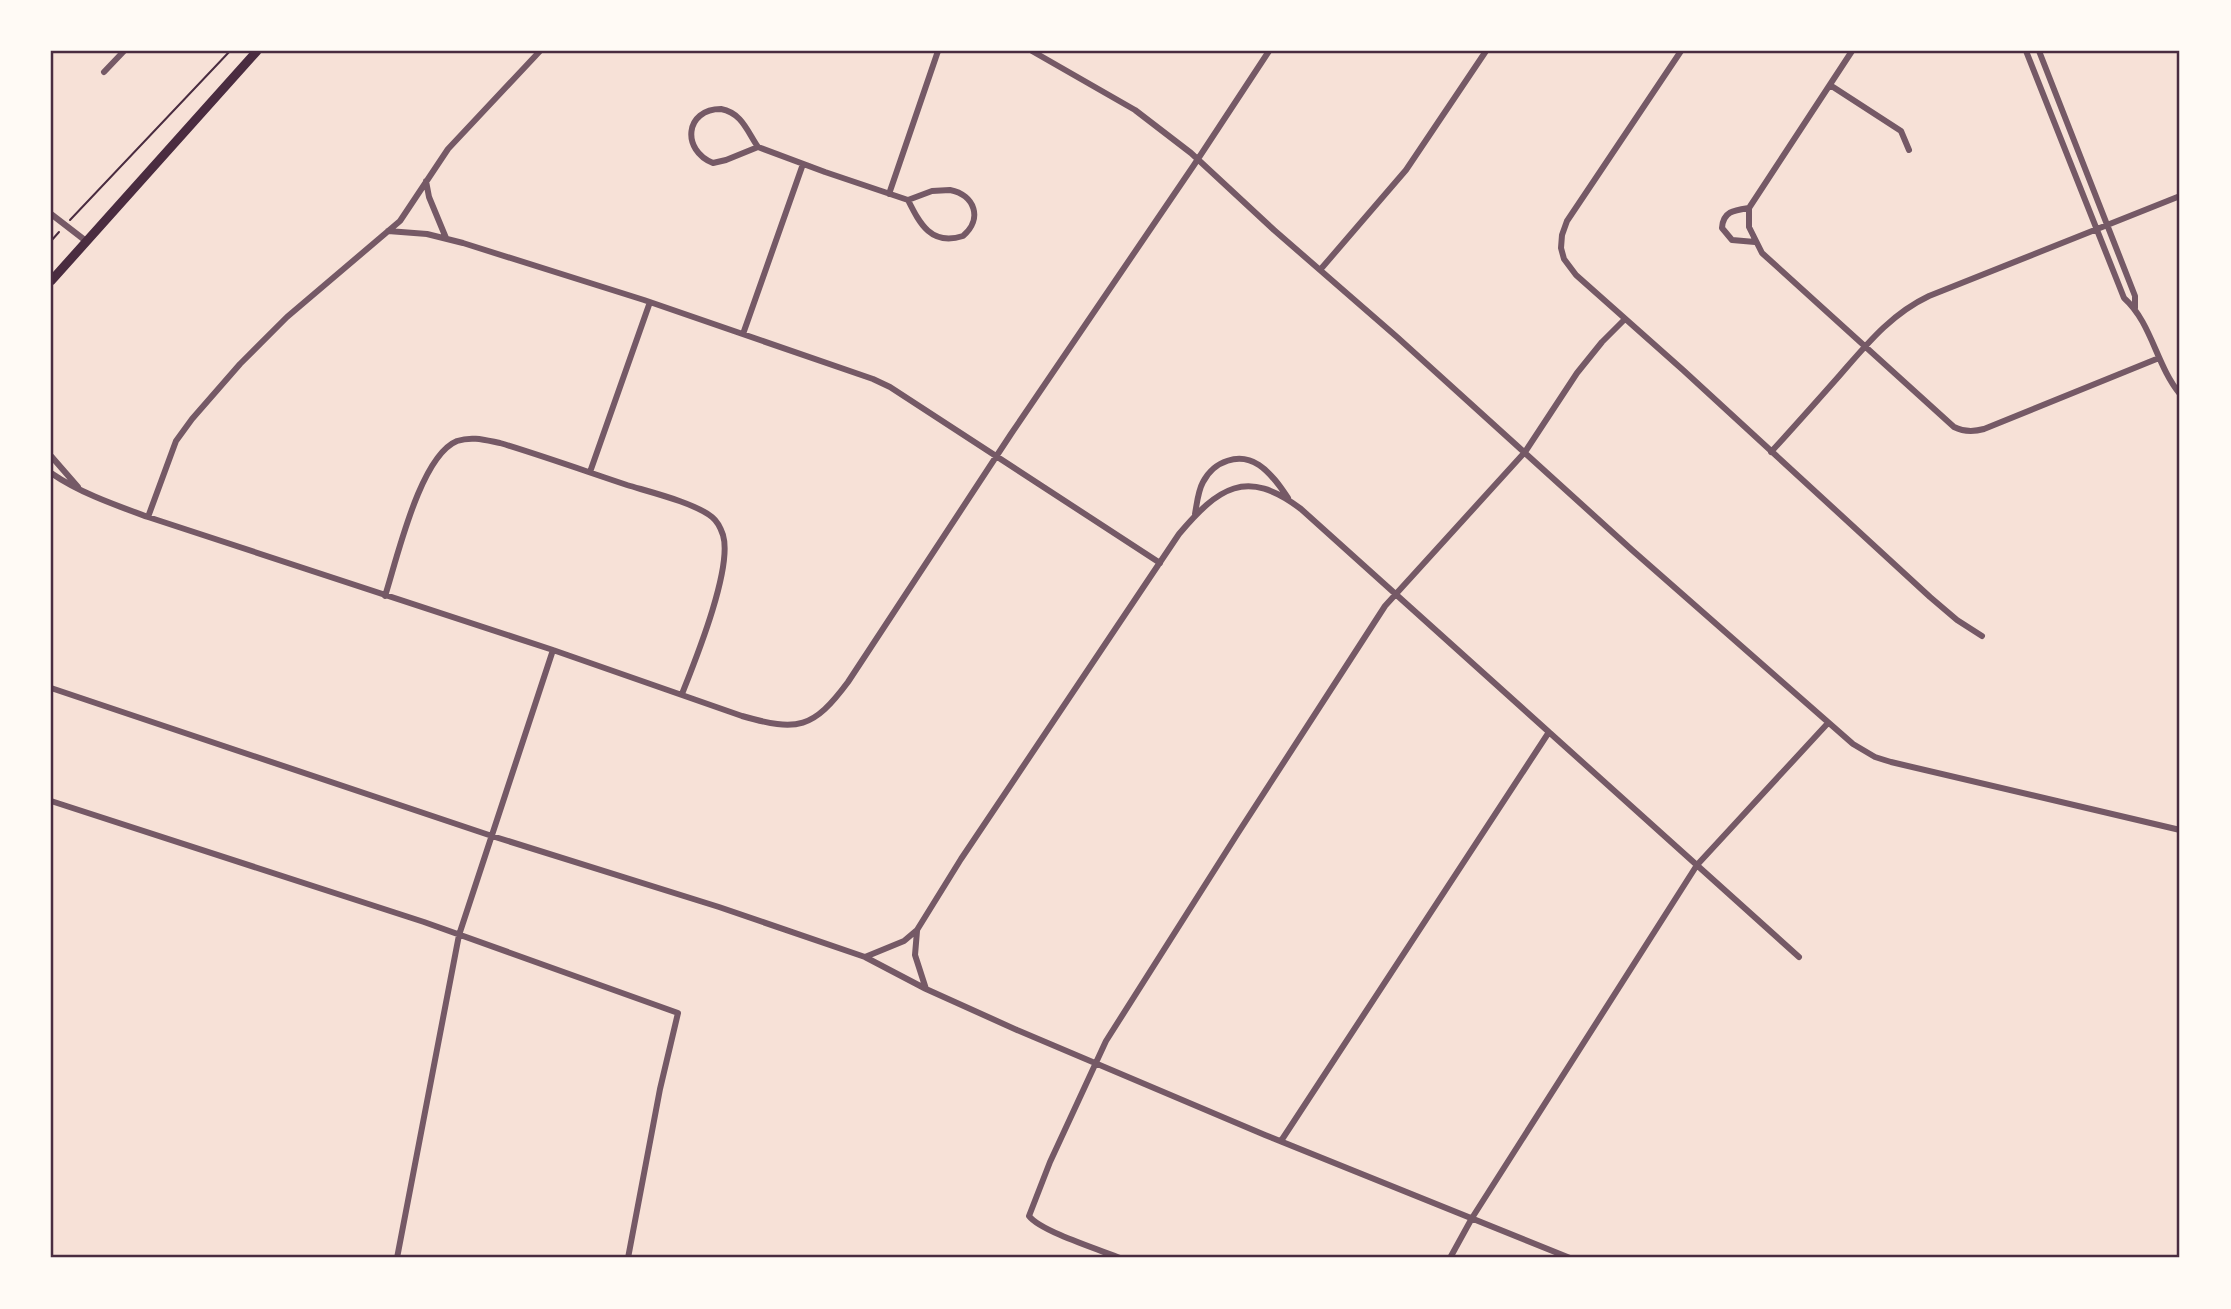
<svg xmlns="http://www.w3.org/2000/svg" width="2231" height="1309" font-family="Spectral,serif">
<rect width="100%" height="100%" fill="#f7e1d7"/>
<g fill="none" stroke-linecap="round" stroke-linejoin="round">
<!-- path -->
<path stroke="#4a2c40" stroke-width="2" d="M70,220L230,51
M51,241L59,232"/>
<!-- minor -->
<path stroke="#755966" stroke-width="6" d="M1032,51L1135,110L1191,153L1274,230L1397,337L1632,550L1853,744L1875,757L1891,762L2180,830
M1681,51L1567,221L1562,235L1561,248L1564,259L1576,275L1683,370L1930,597L1957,620L1982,636
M1852,51L1749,208V227L1762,253L1954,427C1964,432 1973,432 1984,429L2159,358
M2026,51L2124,298C2152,323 2156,365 2180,394
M2039,51L2135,296V308
M104,72L124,51
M1830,85L1901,131L1909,150
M721,109C742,113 747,131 758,147L726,160L713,163C681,150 685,109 721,109Z
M758,147L825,172L908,200
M426,181L429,197L446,238
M950,190C975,195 983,219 963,236C931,246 920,224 908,200L932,191Z
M889,194L938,51
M1749,208C1735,210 1723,211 1722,228L1732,240L1755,242
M51,214L86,241
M388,231L427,234L463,243L644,300L873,379L890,387L1160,563
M1320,270L1406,170L1486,51
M743,334L803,164
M1771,452C1794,427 1817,401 1840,375C1867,344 1891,314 1929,296L2180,196
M51,456L78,487
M590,472L650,302
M51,473C80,493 115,505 148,517L553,650L742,716C798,732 813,729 848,682L1011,434L1194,165L1269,51
M1195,514C1197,503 1198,491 1203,482C1214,461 1239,452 1259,465C1271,473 1280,486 1288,498
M148,517L176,441L192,419L240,364L287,317L400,221L448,149L540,51
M385,596C397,559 420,456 457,441C472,436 485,440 500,443C543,456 585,471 627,485C650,492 695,503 712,517C717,521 721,529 723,535C733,568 695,661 682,694
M51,688L492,836L719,907L865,957L926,989L1017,1030L1265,1135L1570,1258
M51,801L424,922L678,1013L660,1089L628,1258
M917,931L915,955L926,989
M865,957L904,941L917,930L961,859L1179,534C1218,488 1246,467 1301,509L1799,957
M1281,1141L1549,732
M397,1258L459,935L553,650
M1120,1258C1100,1250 1040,1231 1029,1216L1050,1162L1106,1041L1238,833L1385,606L1525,452L1577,373L1602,342L1624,320
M1450,1258L1472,1218L1697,865L1828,723"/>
<!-- primary -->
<path stroke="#4a2c40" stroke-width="9" d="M51,281L257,51"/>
</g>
<!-- border -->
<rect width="2231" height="1309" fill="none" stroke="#fffaf5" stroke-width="105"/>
<rect x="52" y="52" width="2126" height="1204" fill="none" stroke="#4a2c40" stroke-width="2.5"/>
</svg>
